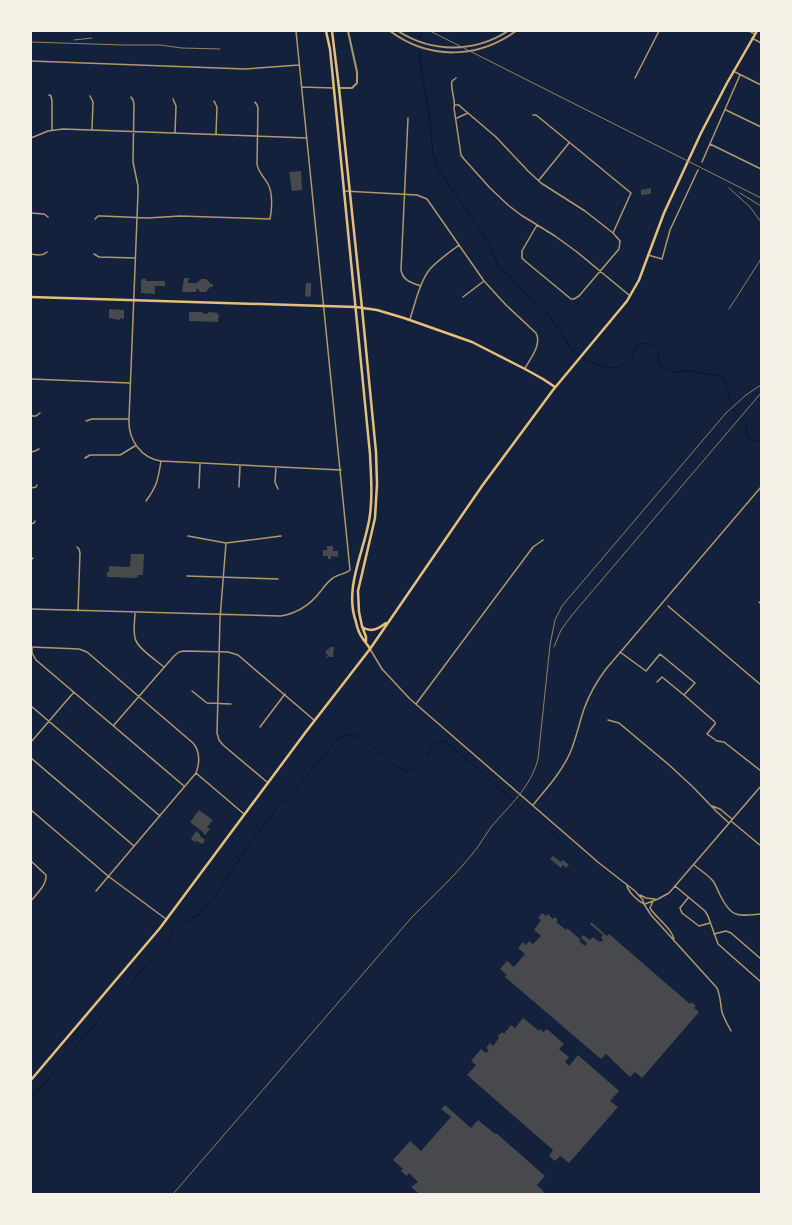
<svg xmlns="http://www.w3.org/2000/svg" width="792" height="1225" font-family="'DM Sans',sans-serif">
<rect width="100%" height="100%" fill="#14213d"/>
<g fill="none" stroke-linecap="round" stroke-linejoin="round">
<!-- stream -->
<path stroke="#0b132b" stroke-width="1" d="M420,39L422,31
M420,51V62L430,120L433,153L438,169L489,243L499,267L505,273L511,277L520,288L549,315L572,350L587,361L595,363L604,367L618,368C623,365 630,361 633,356C634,354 634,351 635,349C641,339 653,343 659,351L658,357L659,362L662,366L673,372H680L687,370L705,374L717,375L723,377L724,383L729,390C729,400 732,408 739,416C740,418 743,421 745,423C748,428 744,434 749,438C752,441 757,441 761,442
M370,743L371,746L389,760L392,764L396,767L406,771L415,768L424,758
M427,754H429C431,747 438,740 446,742L480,770L486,777L493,782L494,785L505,792L506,794L513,799
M516,802L561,841
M181,924L200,914L209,902L218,892L235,864L239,862L240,857L250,843L280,804L286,800L337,740C345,733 353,734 362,738
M31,1099L113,1003L131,984L137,975L170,938L174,931"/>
</g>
<!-- building -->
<path fill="#48494c" d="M300,171H301L302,190L292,191L289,172Z
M651,188V194L641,195V190Z
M184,278H189L188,283H197L201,279H206L211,284H213V287H210L206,292H200L197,288L196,292H182Z
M142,279H146V281H165V286H155V294L141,293V281H142Z
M306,283H311V296L310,297L305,296Z
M109,309L124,310V319L120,318V320L109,318Z
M189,312H202V313L208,314V312H210V314L211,312L218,313L219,318H218V322L189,321Z
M327,546H333V551H338V557L331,556V559H328V556H323V550H327Z
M131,554H144L143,575H138V577H136V578L107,577V572H109V566L130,567Z
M331,647H334L333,657H330L329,656L327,658H326L328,655L325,652Z
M199,810L213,820L207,827L210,829L205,835L203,834L204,833L190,822Z
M196,831L200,834V836L205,840L203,844V843L202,844L197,841L195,842L191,839Z
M553,856L561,862L563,860L569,865L566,868L563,865L561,868L550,859Z
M542,913L546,916L548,914L553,919L555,917L558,920L556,922L566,930L567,928L581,940L579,941L585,946L587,943L581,938L583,935L590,940L593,937L599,942L600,941L601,942L603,940L601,938L603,935L590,924L591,922L607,936L609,934L690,1004L691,1002L696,1006L694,1008L699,1012L642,1078L635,1072L630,1077L606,1054L601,1059L505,977L507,975L500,969L507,961L514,967L525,954L518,948L523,942L526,945L529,941L533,944L541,936L534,930L541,920L538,918Z
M523,1018L539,1031L540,1029L543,1032L547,1029L564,1044L559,1049L569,1057L565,1062L569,1066L578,1055L619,1091L610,1101L618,1107L569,1163L560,1156L555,1161L549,1156L553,1150L467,1075L476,1065L471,1061L481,1049L486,1053L489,1050L486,1048L490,1043L493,1046L499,1038L498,1036L502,1032L504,1034L511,1025L515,1028Z
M445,1105L471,1128L478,1120L495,1134L496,1133L545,1176L537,1185L544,1192L543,1194H417L418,1193L411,1187L418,1182L409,1173L407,1176L401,1171L403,1169L393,1160L410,1141L421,1151L451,1117L441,1109Z"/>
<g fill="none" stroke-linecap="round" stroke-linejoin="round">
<!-- minor -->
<path stroke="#b1986c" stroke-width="1.5" d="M749,31L755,34
M752,38L761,43
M31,61L245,69L299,65
M733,71L761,85
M456,78L452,81C450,90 456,99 454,108L461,155L464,159L490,188L508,205L521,215L555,236L577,252L629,295
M635,78L659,31
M302,87L333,88
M49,95L51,96L52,101V130
M90,96L93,102L92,130
M131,97L133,100L134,104L133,162L138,186V193L129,419C128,440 141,458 161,461L341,470
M173,99L176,106L175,133
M214,101L217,107L216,134
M455,105H459L462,108L496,137L528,171L541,183L585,211L613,233L620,241L619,249L579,296L574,299H571L525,261L522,258V251L537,225
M726,110L761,127
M533,115H536L541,119L631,193L613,233
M408,118L401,270C403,281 412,283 421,286
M457,118L468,113
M31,138L48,131L63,129L307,138
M710,144L761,169
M702,162L740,75
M539,180L569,143
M344,191L417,195L427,199L484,281L506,305L536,333C542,344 531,358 525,368
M31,213L44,214L48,217
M95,219L98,216H102L148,218L180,216L270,219C272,210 273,193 268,184C264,177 258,172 257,164L258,108L257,105L255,102
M31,254C37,255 43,256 47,252
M94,254L99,257L135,258
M648,255L662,259L670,230L698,170
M463,297L484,281
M410,319C415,304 420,281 430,269C438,260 450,252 459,245
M31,379L130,383
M31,416H36L40,413
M86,421L92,419H129
M31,452L35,451L39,449
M85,458L90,455H120L135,446
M276,467L275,482L278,489
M239,487L240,466
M31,488L36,487L37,485
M199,488L200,464
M146,501C157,486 158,480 161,461
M31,524L34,523L35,521
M188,536L226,543L281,536
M226,543L220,619L217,733L219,740L223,745L267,782
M77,547L79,549L80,553L78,611
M31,560L33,558
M187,576L278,579
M759,602L761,604
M668,606L761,685
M31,609L281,616C298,613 310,605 320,592C324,587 328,581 333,578C338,574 346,574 350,570L296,31
M135,612C135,620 133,630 135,638C137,648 156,660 164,667
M31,647L79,649L87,652L193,743C200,751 200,763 196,773L96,891
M32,648V653L36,660L184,786
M370,649L382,669L410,699L599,863L635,891L643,900L644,904L651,915L717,988C721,997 720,1003 722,1012C724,1018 727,1024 731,1031
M620,652L646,671L660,654L695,683L684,695L715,722V724L707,734L717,741L724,742L761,771
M657,682L662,677L684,695
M192,691L207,703L231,704
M416,704L533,547L543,540
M31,706L160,816
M608,720L619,723L668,764L693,787L717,812L729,823
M114,725L174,656L179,652L184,651L228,652L238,655L314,720
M260,727L285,694
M31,742L74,692
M31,758L134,846
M196,773L244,814
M533,805C546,789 561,773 570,753C576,739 579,724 584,709C589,695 597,681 606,669L761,487
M712,806L720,809L732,819
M31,810L108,876L166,919
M731,821L761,846
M31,861L46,875C47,885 37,893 31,901
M694,865C700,870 708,875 713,881C716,885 718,891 720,895C732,919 738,916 761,914
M627,886C629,893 638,901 644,904
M675,886L705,911L708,916L718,944L761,982
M640,895L646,898L655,899
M688,898L680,908L682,913L699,926L710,923
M653,901L650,908C656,918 674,930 674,941
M645,904L658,899L669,893L761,786
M714,934L726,931L731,933L761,959"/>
<!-- tertiary -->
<path stroke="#b1986c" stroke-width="2" d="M390,31C429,60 477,59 516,31
M398,31C432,53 474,53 508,31
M339,88H352L357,83V72L348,31"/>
<!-- secondary -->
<path stroke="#e5c07b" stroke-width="2.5" d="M326,31L330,49L370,454C371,476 373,499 369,521C363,554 344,589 356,622C357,627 360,635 363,639C365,642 368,645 370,649
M332,31L339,88L362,308L376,452L377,484L375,518L358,591L359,612L362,626L366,637V641
M31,297L356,307L377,310L404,318L472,342L525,369L543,379L555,387
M362,627C371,633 378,629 386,623
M31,1080L160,928L305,733L370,649L482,486L553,390L627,301L639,280L664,213L701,133L727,83L757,31"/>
<!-- rail -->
<path stroke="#918062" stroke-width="1" d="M430,31L761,198
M74,40L92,38
M31,42L123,45H160L182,48L220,49
M729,188L750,207L761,222
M740,193L761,206
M729,309L761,259
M554,647L561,630L572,615L761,393
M173,1194L412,917C434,895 458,873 477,848C482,841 486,834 491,827C509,806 531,787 538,759L550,645L555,620L562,606L726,413L746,395L761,385"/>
</g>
<!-- border -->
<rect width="792" height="1225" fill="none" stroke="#f6f1e7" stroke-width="64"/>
</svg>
